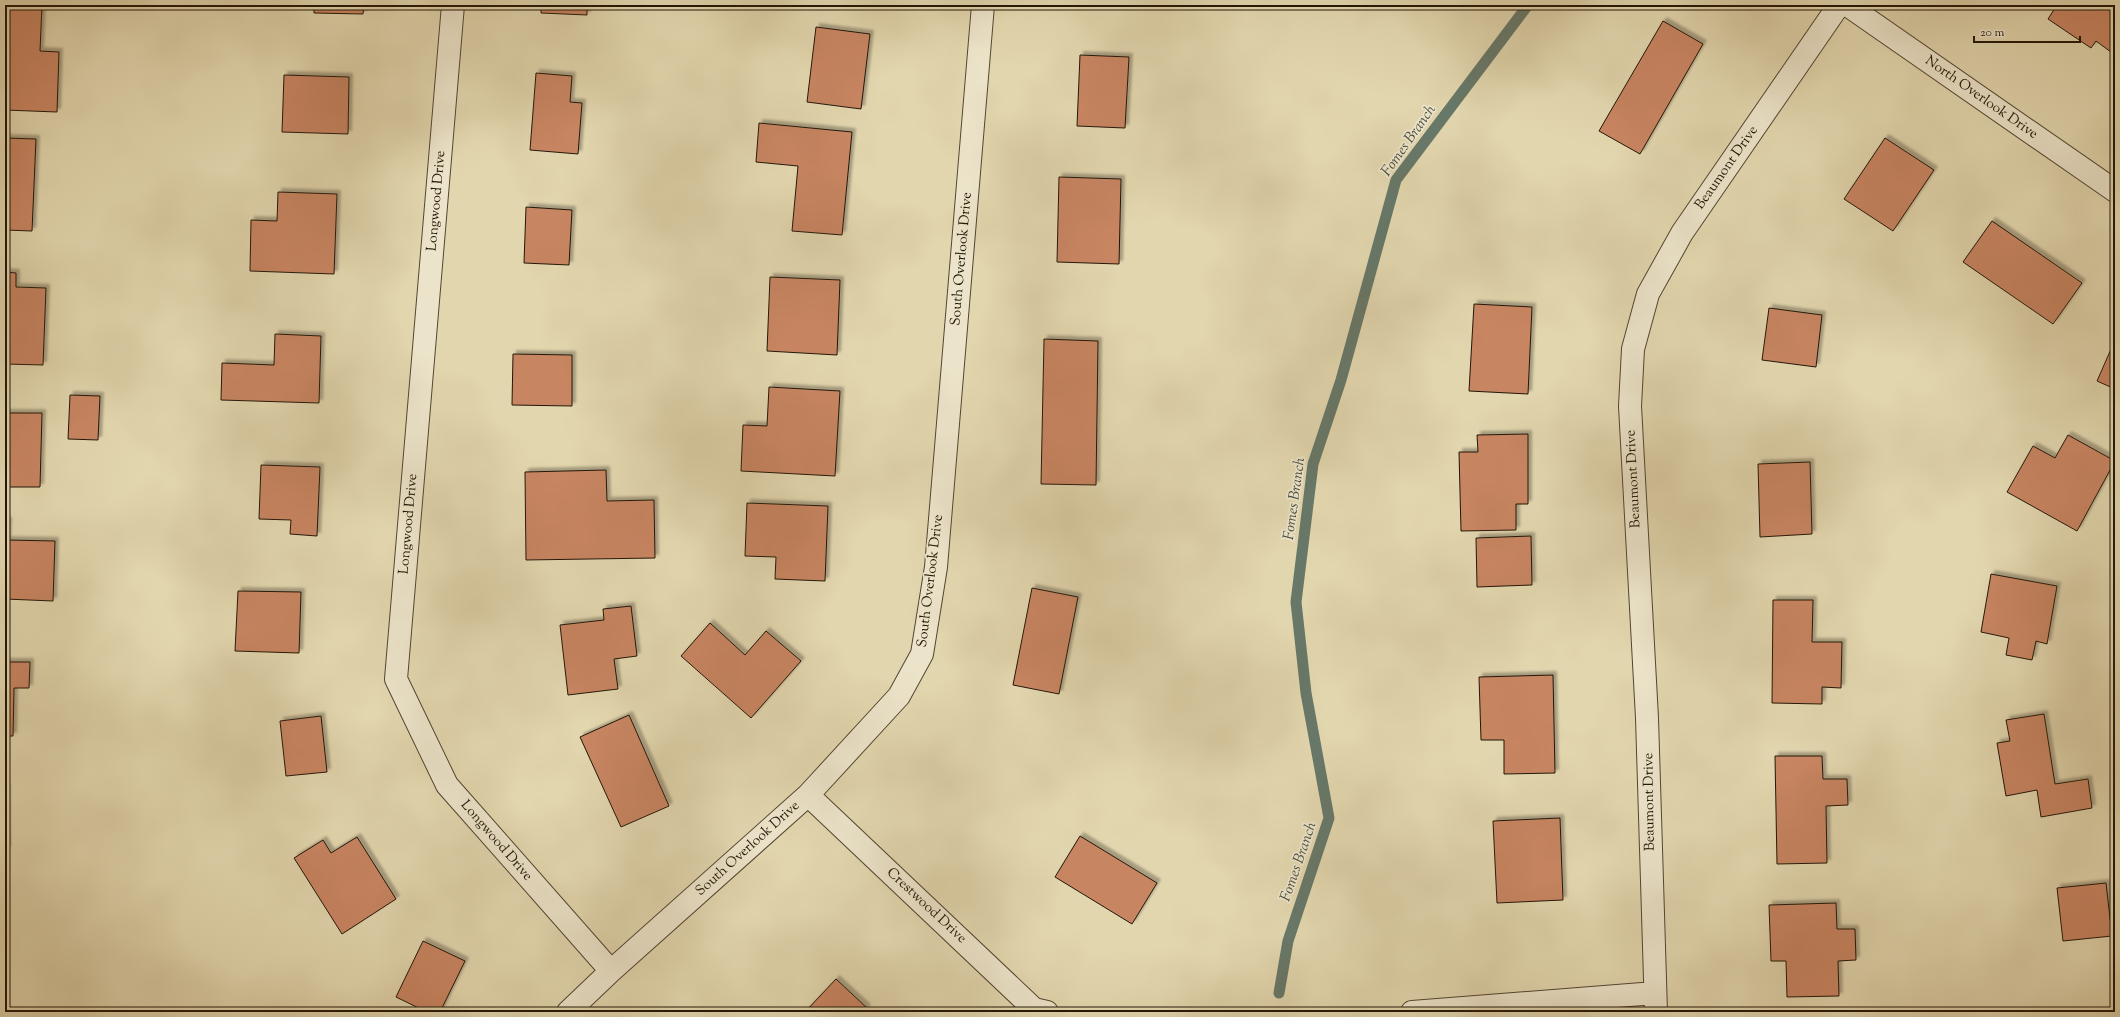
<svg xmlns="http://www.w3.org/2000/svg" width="2120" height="1017" font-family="'Sorts Mill Goudy',serif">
<defs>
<filter id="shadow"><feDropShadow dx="3.5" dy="-3.5" stdDeviation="1" flood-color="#0004"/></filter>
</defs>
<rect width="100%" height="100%" fill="#e2d6ae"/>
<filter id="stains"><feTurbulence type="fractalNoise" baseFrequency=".005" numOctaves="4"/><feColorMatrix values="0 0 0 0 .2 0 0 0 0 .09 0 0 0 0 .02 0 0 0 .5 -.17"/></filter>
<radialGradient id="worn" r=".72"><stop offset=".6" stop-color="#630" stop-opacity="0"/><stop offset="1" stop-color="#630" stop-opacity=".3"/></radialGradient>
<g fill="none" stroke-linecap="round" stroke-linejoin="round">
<!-- stream -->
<path stroke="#677869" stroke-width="11" d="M1279,993L1288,941L1329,818L1306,693L1296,602L1313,464L1341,380L1396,180L1528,5"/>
</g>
<!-- building -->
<path fill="#c88562" stroke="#221607" filter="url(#shadow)" d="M5,5H42L40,51L59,52L57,112L5,110Z
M314,5H364L363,14L314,13Z
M541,5H587V15L541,13Z
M2057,5H2115V55L2096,41L2091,48L2048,19Z
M1663,21L1703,44L1640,154L1599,131Z
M816,27L870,34L861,109L807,102Z
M1080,55L1129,57L1125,128L1077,126Z
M536,73L572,76L570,102L582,103L578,154L530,150Z
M284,75L349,77L348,134L282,132Z
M759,123L852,132L842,235L792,231L798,166L756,162Z
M5,138L36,139L32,231L5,230Z
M1885,138L1934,170L1893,231L1844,199Z
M1059,177L1121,179L1119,264L1057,262Z
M278,192L337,194L334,274L250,271L251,220L277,221Z
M526,207L572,210L569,265L524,263Z
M1992,221L2082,283L2053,324L1963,262Z
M5,272L16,273V287L46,288L43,365L5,364Z
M770,277L840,280L837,355L767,351Z
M1474,304L1532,307L1528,394L1469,391Z
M1769,308L1822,315L1816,367L1762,360Z
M275,334L321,336L319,403L221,400L222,363L274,365Z
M1044,339L1098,341L1096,485L1041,484Z
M2115,340V389L2097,381Z
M513,354L572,355V406L512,405Z
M769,387L840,391L835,476L741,471L743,425L767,426Z
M70,395L100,396L98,440L68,439Z
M5,413H42L40,487H5Z
M1528,434V504H1516V530L1461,531L1459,452H1478L1477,435Z
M2068,435L2115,461L2077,531L2007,492L2033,446L2055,458Z
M1810,462L1812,534L1760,537L1758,464Z
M261,465L320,467L317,536L290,534L291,520L259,519Z
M606,470L607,501L654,500L655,558L526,560L525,472Z
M747,503L828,506L825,581L775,579L776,557L745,556Z
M5,521H8L7,540L55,541L53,601L5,599Z
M1531,536L1532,585L1477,587L1476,538Z
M1991,574L2057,586L2047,644L2036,641L2032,660L2006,655L2009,638L1981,632Z
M1032,588L1078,597L1059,694L1013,685Z
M238,591L301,592L299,653L235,651Z
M1773,600H1813L1812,642H1842L1841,688L1822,687V704L1772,703Z
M631,606L637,656L614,659L618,689L568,695L560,625L604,620L603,609Z
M710,623L745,655L766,631L801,661L751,718L681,656Z
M5,662H30L29,688H14L13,736H5Z
M1553,675L1555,773L1504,774V740H1481L1479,677Z
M2044,714L2055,784L2088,779L2092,808L2041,817L2037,790L2006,796L1997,743L2010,741L2006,720Z
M629,715L669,806L621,827L580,737Z
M321,716L327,772L286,776L280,721Z
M1775,756H1822L1823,779H1847L1848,805L1826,806L1827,863L1777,864Z
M5,787H6L7,850H5Z
M1560,818L1563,900L1497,903L1493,821Z
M1080,836L1157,883L1132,924L1055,877Z
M357,837L396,899L342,934L294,858L323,840L331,853Z
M2106,883L2112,936L2063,941L2057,888Z
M1836,903L1837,929H1855L1856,960L1838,961L1839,996L1787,997L1786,961H1771L1769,905Z
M423,941L465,961L440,1012H427L396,997Z
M836,979L867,1008L864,1012H805Z"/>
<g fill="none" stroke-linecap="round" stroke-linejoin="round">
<!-- minor casing -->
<g stroke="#524631" stroke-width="24">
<path id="minor" d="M453,5L396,679L447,785L611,971
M1847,5L2115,191
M808,795L1034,1009L1047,1012
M568,1012L611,971L808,795L899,696L922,654L936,567L983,5
M1412,1012L1655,993
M1656,1012L1647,718L1630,406L1633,349L1648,294L1682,233L1839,5"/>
</g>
<!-- minor -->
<use href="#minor" stroke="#ece4ca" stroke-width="22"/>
</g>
<g text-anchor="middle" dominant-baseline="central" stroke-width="3.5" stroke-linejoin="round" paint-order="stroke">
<!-- street labels -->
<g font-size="14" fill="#221607" stroke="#ece4ca">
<text transform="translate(1981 98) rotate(35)">North Overlook Drive</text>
<text transform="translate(1727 168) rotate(-55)">Beaumont Drive</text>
<text transform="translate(437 201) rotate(-85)">Longwood Drive</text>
<text transform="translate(962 259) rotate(-85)">South Overlook Drive</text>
<text transform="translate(1634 479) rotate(-93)">Beaumont Drive</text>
<text transform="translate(409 524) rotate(-85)">Longwood Drive</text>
<text transform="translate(931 581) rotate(-83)">South Overlook Drive</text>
<text transform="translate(1650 802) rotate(-91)">Beaumont Drive</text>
<text transform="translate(496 841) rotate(49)">Longwood Drive</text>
<text transform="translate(748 849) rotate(-42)">South Overlook Drive</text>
<text transform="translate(926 906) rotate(43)">Crestwood Drive</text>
</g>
<!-- water labels -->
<g font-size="15" font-style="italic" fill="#4a4f40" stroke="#ece4ca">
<text transform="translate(1409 141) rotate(-55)">Fomes Branch</text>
<text transform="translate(1295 499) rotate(-82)">Fomes Branch</text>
<text transform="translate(1299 862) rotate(-71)">Fomes Branch</text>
</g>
</g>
<!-- margin -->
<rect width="2120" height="1017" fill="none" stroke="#e2d6ae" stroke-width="20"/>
<rect x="6" y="6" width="2108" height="1005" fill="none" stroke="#221607" stroke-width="2"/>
<rect x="10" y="10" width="2100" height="997" fill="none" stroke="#221607"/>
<!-- scale -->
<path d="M1974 36v6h106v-6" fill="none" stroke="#221607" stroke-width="2"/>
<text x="1980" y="36" font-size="12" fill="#221607" stroke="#ece4ca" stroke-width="3" paint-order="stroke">20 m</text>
<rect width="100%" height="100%" filter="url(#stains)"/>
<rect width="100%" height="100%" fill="url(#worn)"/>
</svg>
